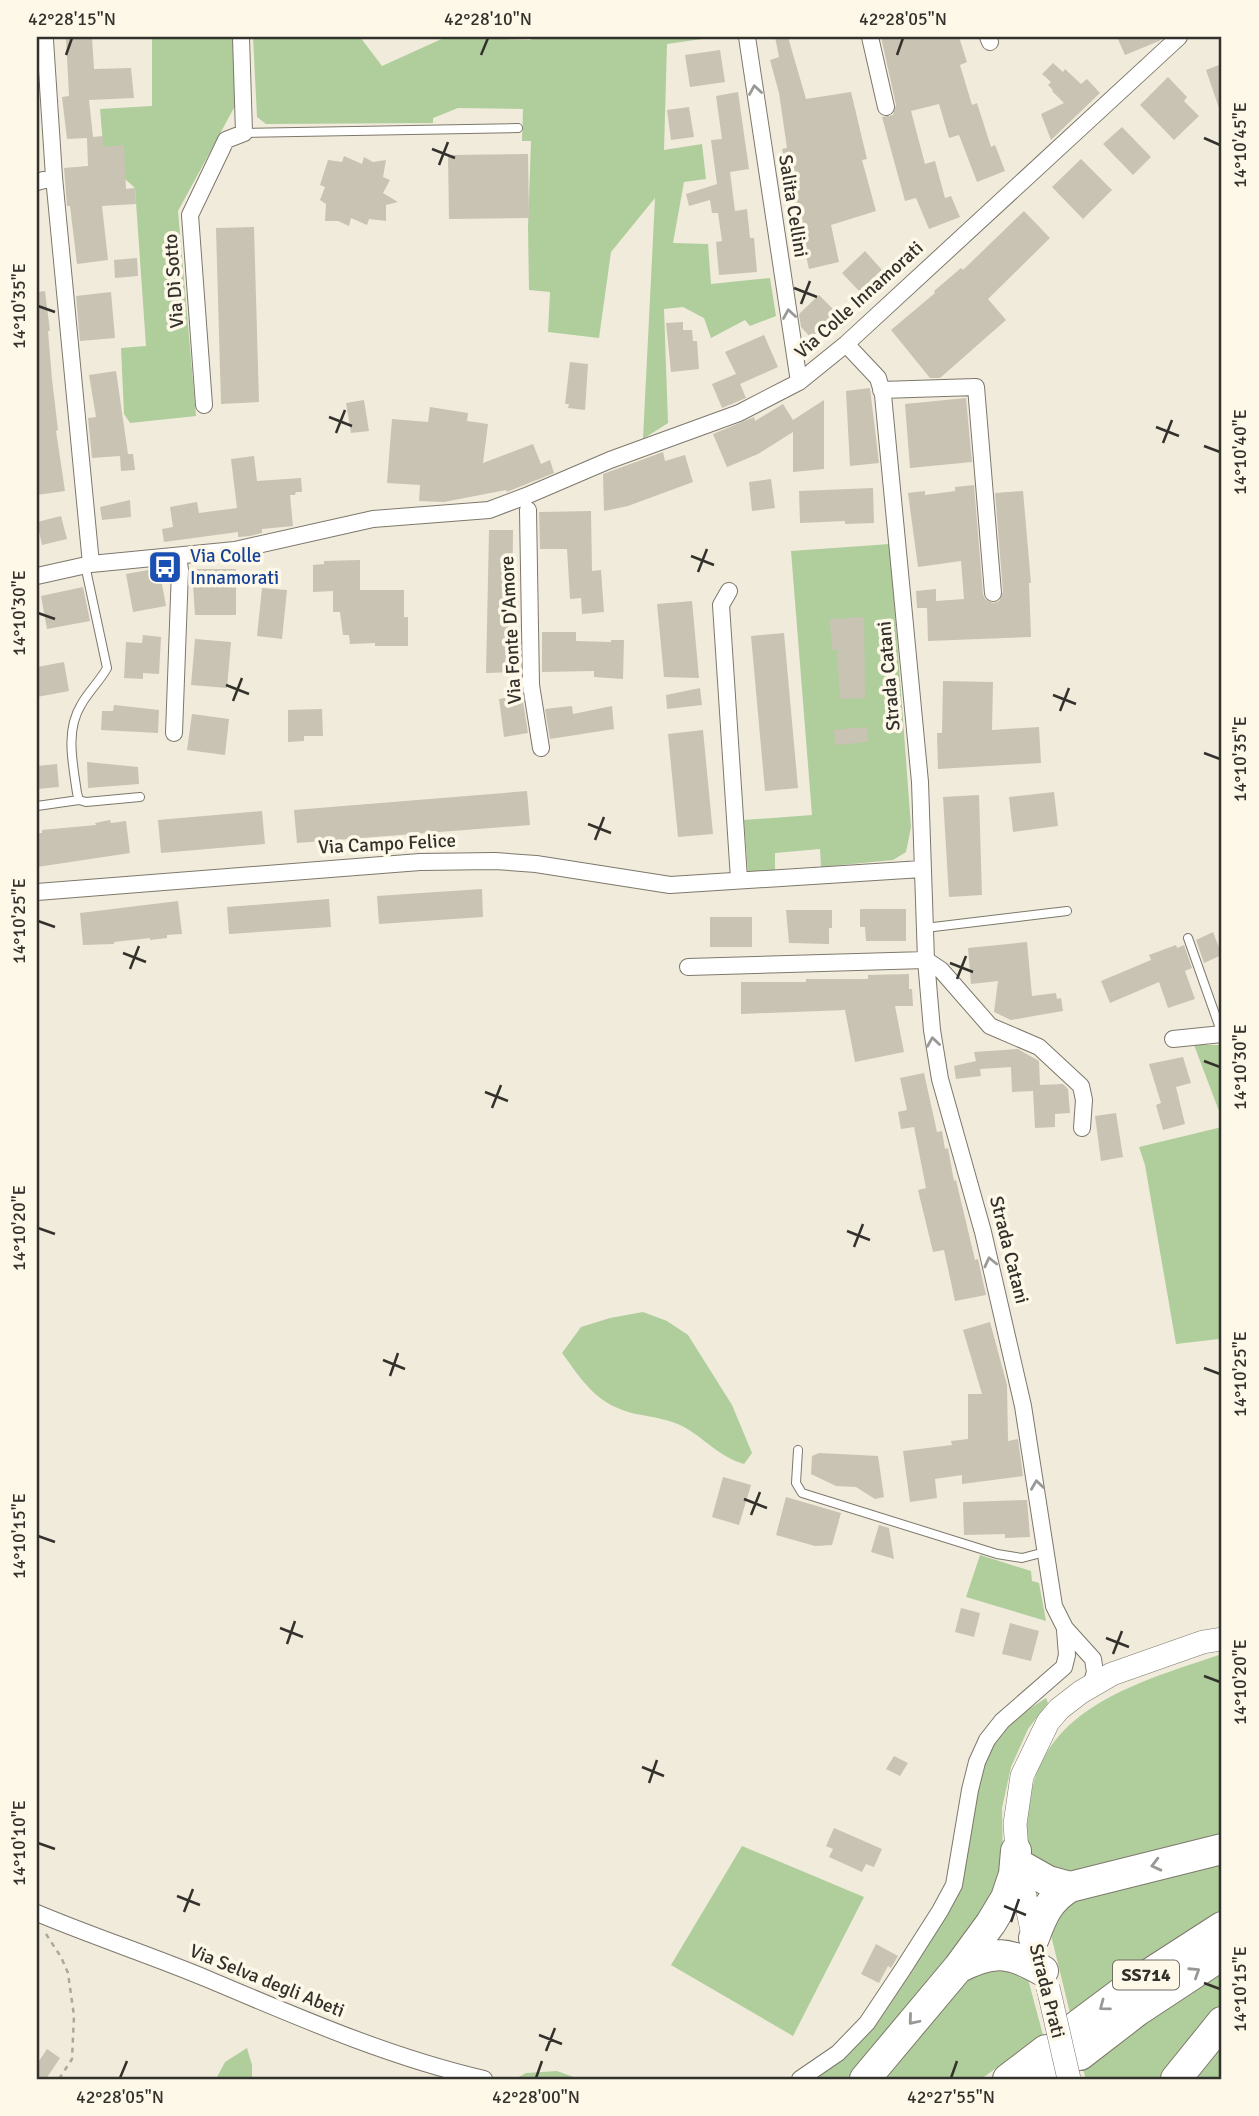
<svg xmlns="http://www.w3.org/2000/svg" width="1259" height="2116" font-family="Signika,sans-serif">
<rect width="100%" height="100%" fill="#f1ebdc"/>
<!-- green -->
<path fill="#afce9c" d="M152,37H233L235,106L178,211L196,416L130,423L124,414L121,348L146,346L135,188L125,179L106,180L100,109L152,106Z
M253,37H360L382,66L446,37L531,40V37H716L667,44L664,150L702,144L706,179L684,182L673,243L708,244L711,284L770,278L776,316L750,326L745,320L711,338L704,318L683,307L664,309L668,423L643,439L655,198L611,252L599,338L548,332L550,292L529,290L528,227L531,141H522L523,109L458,108L433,118V123L266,124L257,117Z
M890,544L911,827L906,852L893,860L821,867L820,849L775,853V870L748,872L744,820L812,815L791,551Z
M1194,1045H1222V1119Z
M1222,1127V1352L1219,1339L1176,1344L1145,1165L1139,1147Z
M643,1312L667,1321L688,1335L732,1405L752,1453L744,1464C720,1457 705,1439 684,1427C669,1419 652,1417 636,1414C597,1405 584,1383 562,1353L581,1327L610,1318Z
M980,1555L1031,1571L1032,1581L1039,1583L1046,1621L966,1597Z
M1222,1654V1839L1053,1876C1046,1870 1034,1862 1030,1854C1023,1841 1028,1820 1029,1806C1040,1706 1143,1681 1222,1654Z
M1046,1698L1048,1703L1028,1729L1011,1767L1002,1808L1003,1861L985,1913L849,2079H810L928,1942L983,1763L994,1741L1023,1709L1026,1711Z
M742,1846L864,1897L793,2036L671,1965Z
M1222,1856V1912L1071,2017L1049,1927L1060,1903Z
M994,1963L1028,1979L1043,2035L981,2079H874L955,1983Z
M1222,1972V2007L1164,2079H1086L1083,2069L1175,2002Z
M1222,2034V2079H1185Z
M247,2048L252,2065V2079H216L225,2062Z
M557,2071L579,2079H515L526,2073Z"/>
<!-- building -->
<path fill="#c9c3b4" d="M92,37L94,69L131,68L134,98L89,100L93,137L103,136V147L124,145L126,189L135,188L136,204L102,206L108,260L77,264L70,206H67L64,168L88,166L87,138L67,139L62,97L69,96L66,38Z
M775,37H788L806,99L851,92L867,159L862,160L876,211L831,225L839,262L809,269L782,149L787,148L779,93L770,60L779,57Z
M881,37H959L967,62L960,65L972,105L977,103L991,147L995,145L1005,171L977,182L959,135L949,138L939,104L911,111L925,164L935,161L945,198L951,196L960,217L929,229L916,198L905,201L882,117L893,115L896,105Z
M1117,37H1164L1159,41L1125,55Z
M720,50L725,82L690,87L685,55Z
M1053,63L1063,72L1065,69L1081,84L1087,79L1100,93L1051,140L1041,114L1064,103L1052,91L1053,90L1048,85L1051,82L1042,74Z
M1219,65L1222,75V111H1220L1206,70Z
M1168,77L1187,97L1184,101L1199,116L1174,140L1140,105Z
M738,92L749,169L730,172L735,211L747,209L750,238H754L757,272L719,275L716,242L722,241L718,213H712L710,200L689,206L686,194L717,184L711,140L722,139L716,96Z
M689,107L694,137L671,140L667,110Z
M1122,127L1151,157L1133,175L1103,144Z
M528,154L529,218L449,219L448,155Z
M344,156L362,164L364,157L373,162L386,160L383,177L390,180L383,193L398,202L386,205V221L369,219L367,225L351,218L349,226L338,221H325L326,204L320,200L325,187L320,185L328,160L342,162Z
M1081,159L1112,190L1083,219L1052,187Z
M1024,211L1050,238L988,299L1006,320L940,378H930L891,330L935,293L934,291L961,268L963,270Z
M254,227L259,402L221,404L216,228Z
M865,251L882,270L859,291L842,273Z
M137,258L138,276L115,278L114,260Z
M45,291L50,331H48L52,379L58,430L56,431L65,491L37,495V292Z
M111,292L115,338L80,341L76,296Z
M819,295L839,315L813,340L801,327L799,314Z
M683,322V330H692L693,341H697L699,369L671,372L666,323Z
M764,335L778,367L740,384L738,379L746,398L722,408L712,384L736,374L725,352Z
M570,362L588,364L585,410L568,408L569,404H565Z
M116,371L128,454H133L135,470L121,471L120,456L92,458L88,418L96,417L89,375Z
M870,388L879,463L850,466L846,391Z
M966,398L972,462L910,468L905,404Z
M364,400L369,431L351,433L346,403Z
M824,400V469L793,472V432L758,454L727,467L713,434L754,417L755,421L783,404L793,420Z
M430,407L468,413L467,421L488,424L483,463L533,444L541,464L550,460L554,473L507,492L506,490L444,502L419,501L420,485L387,483L392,419L428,422Z
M663,452L665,461L685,455L693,482L628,506L604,511L603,474Z
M254,456L257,481L301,478L302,492H296L295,495H290L293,526L262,529V533L250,536L238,537V532L164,542L162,529L173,527L170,507L197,502L199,513L237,508L231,459Z
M771,479L775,508L752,511L749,482Z
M974,485L983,594L985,599L993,603L999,601L1003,592L995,493L1023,491L1031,583H1029L1031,637L928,641L927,608H917L916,591L936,589V601L964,599L961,561L918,567L908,493L925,491V495L955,491V487Z
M873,488L874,523L845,524V521L800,523L799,491Z
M130,500L131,517L102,520L100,507Z
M591,511L592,571L601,570L604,612L582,614L581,598L570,599L567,549H540L539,512Z
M61,516L67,539L42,545L37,522Z
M489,530H513L512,637H515V672L486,673Z
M360,560V590H404V617H408V646H375V643L350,644L349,635H343L340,612H333V591L313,592V565L324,564V561Z
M159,568L166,606L133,612L126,574Z
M192,569H236V615H195Z
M83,587L90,621L47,629L41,596Z
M262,588L287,590L282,639L257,636Z
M692,601L699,678L664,677L657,604Z
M864,617L865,698L840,699L837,649L832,650L830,619Z
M542,632H576V641L611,642V640H624L623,679L594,677V671L542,672Z
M784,633L798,788L765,791L751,636Z
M143,635L161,637L159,674L143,673V679L124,678L126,642L142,643Z
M195,639L231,642L227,688L191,685Z
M64,662L69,691L37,697V667Z
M943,681L993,682L992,730L1039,727L1041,763L938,769L937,733H942Z
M700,688L702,705L667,709L666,695Z
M522,695L528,733L504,737L499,699Z
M114,705L159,710L158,733L101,730L102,711H113Z
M572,706L573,714L612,706L614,729L550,739L545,709Z
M322,709L323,736H304V741L288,742V710Z
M192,714L229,719L225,755L187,750Z
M867,727L868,742L835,745L834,730Z
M703,730L713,834L678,837L668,734Z
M87,762L138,767L139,784L88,788Z
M57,764L59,787L37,789V766Z
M527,791L530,825L297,843L294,810Z
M1054,792L1058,826L1013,832L1009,797Z
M979,795L982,895L949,897L943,797Z
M262,811L265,844L161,853L158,820Z
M110,820L111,823L126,821L130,853L37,867V833H42V830L96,825L95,823Z
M482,889L483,917L379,924L377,896Z
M329,899L331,927L229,934L227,907Z
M178,901L182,934L167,935V938L150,940V938L114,942V944L83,945L80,913Z
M860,909H906V941H866L865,927H860Z
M786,910H832V928H829V944L789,943Z
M710,917H752V947H710Z
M1213,932L1222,955L1204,963L1196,940Z
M1027,942L1032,996L1056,993L1057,999L1061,998L1063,1011L1011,1020L994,1012L998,981L971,984L968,948Z
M1176,945L1177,948L1184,945L1192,968L1185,971L1195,999L1168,1008L1159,982L1110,1003L1101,981L1151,960L1149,955Z
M909,974V989H912L913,1006H895L904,1052L855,1062L845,1010L741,1014V982H806V979H868V975Z
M1018,1049L1039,1061L1040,1085L1063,1084L1068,1089L1070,1113L1055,1114V1127L1035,1128L1033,1091L1012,1092L1011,1067L980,1069L981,1076L956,1079L954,1066L976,1061L974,1052Z
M1183,1057L1191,1083L1176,1087L1185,1124L1163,1130L1156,1105L1161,1103L1149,1064Z
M924,1073L937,1132L942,1131L945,1149L948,1148L954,1181L956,1180L975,1260L978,1259L986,1295L955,1301L944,1250L933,1252L918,1190L926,1188L914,1127L901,1129L898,1112L907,1110L900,1078Z
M1116,1113L1123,1157L1101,1161L1095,1116Z
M990,1322L1007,1385L1008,1441L1018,1439L1023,1476L962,1484V1475L935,1479L937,1498L910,1502L903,1451L952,1445L951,1441L968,1439V1394H982L963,1330Z
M819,1453L878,1456L884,1497L875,1499L856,1487L836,1486L811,1474L812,1456Z
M723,1477L751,1485L739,1525L712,1517Z
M786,1497L841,1513L832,1545L815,1546L776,1535Z
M1027,1500L1030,1537L1005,1538V1534L964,1535L963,1502Z
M879,1525L889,1528L894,1559L871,1552Z
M961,1608L980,1613L974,1637L955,1632Z
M1010,1623L1039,1631L1031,1661L1002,1654Z
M894,1756L908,1763L900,1776L886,1769Z
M834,1828L882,1849L874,1867L866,1864L862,1872L829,1857L833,1849L826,1846Z
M876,1944L898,1956L891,1968L888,1966L879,1983L861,1974Z
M47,2049L60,2058L46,2079H37V2064Z"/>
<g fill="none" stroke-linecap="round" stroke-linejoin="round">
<!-- lane casing -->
<g stroke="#7d786a" stroke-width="10">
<path id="lane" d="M244,133L518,128
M85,565L107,668C100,681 88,692 81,705C65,731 73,764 77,793L79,800L86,802L140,797
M37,806L79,800
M925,928L1067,911
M1188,938L1222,1034
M798,1450L796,1483L802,1493L997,1554L1022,1558L1045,1552"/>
</g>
<!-- street casing -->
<g stroke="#7d786a" stroke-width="18">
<path id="street" d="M747,37L799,382
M870,37L886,107
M988,37L990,42
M45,40L54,177L91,564
M37,182L54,177
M846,344L878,378L883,395L920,782L926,960L932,1030L940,1079L983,1232L1023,1406L1054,1606L1065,1628L1093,1659L1095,1672L1091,1685
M881,390L976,387L993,593
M204,405L190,215L226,140L244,133L241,37
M528,510L531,685L541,748
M37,576L91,564L235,550L373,519L489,510L526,496L610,460L739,413L799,382L846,344L1179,37
M729,591L721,605L739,879
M174,733L180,570L178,556
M37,892L420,862L495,861L536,864L670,885L922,869
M688,967L926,960L941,970L990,1026L1039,1047L1081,1086L1084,1100L1082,1128
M1173,1039L1222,1034
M37,1913C94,1937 153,1956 210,1980C300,2018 389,2057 484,2079
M800,2079L838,2053L867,2023L903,1969L940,1911L954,1885L970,1790L977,1762L987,1740L1002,1721L1064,1667L1067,1655L1065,1630"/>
</g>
<!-- secondary casing -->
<g stroke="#7d786a" stroke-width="24">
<path id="secondary" d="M1035,1944L1018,1864L1015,1824L1022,1776L1048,1722L1059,1709L1081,1692L1112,1674L1203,1642L1222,1639"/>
</g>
<!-- highway casing -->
<g stroke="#7d786a" stroke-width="32">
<path id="highway" d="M1018,1864L1048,1881L1070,1887
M1034,1938C1042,1916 1049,1899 1070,1887L1222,1849
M958,1968C993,1950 1009,1951 1043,1971
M1074,2028L1129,1987L1222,1927
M1080,2055L1137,2011L1222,1955
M865,2079L958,1968L991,1923L1006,1898L1014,1874L1016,1851
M1008,2079L1046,2050
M1049,2079L1052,2077
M1176,2079L1222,2022"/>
</g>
<!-- path -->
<path stroke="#ada89d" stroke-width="2.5" stroke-dasharray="5 5" stroke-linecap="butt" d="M46,1934L61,1957L68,1973L74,2016L72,2059L59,2079"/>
<!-- lane -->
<use href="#lane" stroke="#fff" stroke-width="8"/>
<!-- street -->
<use href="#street" stroke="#fff" stroke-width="16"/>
<!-- secondary -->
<use href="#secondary" stroke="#fff" stroke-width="23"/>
<!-- highway -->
<use href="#highway" stroke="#fff" stroke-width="30"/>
<!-- secondary-bridge casing -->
<g stroke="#7d786a" stroke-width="24" stroke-linecap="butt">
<path id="secondary-bridge" d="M1048,1987L1069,2079"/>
</g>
<!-- secondary-bridge -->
<use href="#secondary-bridge" stroke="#fff" stroke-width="23"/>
</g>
<!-- one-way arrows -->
<defs><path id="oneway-chevron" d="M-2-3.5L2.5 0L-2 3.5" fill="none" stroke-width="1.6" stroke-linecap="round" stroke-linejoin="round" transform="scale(1.75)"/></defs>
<g stroke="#999895">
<use href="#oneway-chevron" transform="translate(755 90) rotate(-99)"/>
<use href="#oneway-chevron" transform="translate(789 314) rotate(-99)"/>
<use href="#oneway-chevron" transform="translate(933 1042) rotate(-98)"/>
<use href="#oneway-chevron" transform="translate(990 1262) rotate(-103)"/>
<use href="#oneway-chevron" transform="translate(1037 1485) rotate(-98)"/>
<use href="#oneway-chevron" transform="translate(1156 1865) rotate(166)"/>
<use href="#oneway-chevron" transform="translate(1195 1972) rotate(-33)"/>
<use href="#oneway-chevron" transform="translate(1104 2006) rotate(143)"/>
<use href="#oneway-chevron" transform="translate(913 2020) rotate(130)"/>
</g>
<!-- ticks -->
<path fill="none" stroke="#33312b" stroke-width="2.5" d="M66,55L72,38M481,55L488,38M897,55L903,38M1204,138L1220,145M432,149L455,158M439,165L448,142M794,288L817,297M801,304L810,281M38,306L55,312M329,417L352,426M1156,427L1179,436M336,433L345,410M1163,443L1172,420M1204,446L1220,452M691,556L714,565M698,572L707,549M38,613L55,619M226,685L249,694M1053,695L1076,704M233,701L242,678M1060,711L1069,688M1204,753L1220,759M588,824L611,833M595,840L604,817M38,921L55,927M123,953L146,962M950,963L973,972M130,969L139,946M957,979L966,956M1204,1061L1220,1067M485,1092L508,1101M492,1108L501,1085M38,1228L55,1234M847,1231L870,1240M854,1247L863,1224M383,1360L405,1369M1204,1368L1220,1374M390,1376L398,1353M744,1499L767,1508M751,1515L760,1492M38,1536L55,1542M280,1628L303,1637M1106,1638L1129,1647M287,1644L295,1621M1113,1654L1122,1631M1204,1676L1220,1682M642,1767L664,1776M649,1783L657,1760M38,1843L55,1849M177,1896L200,1905M1004,1906L1026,1915M184,1912L193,1889M1011,1922L1019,1899M1204,1983L1220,1989M539,2035L562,2044M546,2051L555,2028M120,2078L127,2061M536,2078L542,2061M951,2078L957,2061"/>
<!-- icons -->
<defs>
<g id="bus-square" transform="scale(1.75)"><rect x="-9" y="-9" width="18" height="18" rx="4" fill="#1a4fb4" stroke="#fef8e9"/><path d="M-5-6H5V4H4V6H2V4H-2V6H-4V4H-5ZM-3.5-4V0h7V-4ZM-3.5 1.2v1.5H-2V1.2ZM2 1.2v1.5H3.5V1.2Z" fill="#fff"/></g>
</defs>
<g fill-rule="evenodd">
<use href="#bus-square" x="165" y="567"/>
</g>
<g text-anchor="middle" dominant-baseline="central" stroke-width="7" stroke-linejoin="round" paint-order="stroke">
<!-- shield labels -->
<rect fill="#fef8e9" stroke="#706d64" stroke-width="2" x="1113" y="1960.5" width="66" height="29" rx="5"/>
<g font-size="18" font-weight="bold" fill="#33312b">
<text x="1146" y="1975">SS714</text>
</g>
<!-- street labels -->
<g font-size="19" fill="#33312b" stroke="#fef8e9">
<text transform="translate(793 206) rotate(81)">Salita Cellini</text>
<text transform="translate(174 281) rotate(-94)">Via Di Sotto</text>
<text transform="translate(859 300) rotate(-42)">Via Colle Innamorati</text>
<text transform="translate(511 630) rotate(-93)">Via Fonte D'Amore</text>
<text transform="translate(889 676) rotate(-95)">Strada Catani</text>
<text transform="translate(387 844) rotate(-3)">Via Campo Felice</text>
<text transform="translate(1009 1250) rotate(76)">Strada Catani</text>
<text transform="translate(267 1981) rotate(22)">Via Selva degli Abeti</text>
<text transform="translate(1047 1991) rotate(76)">Strada Prati</text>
</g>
<!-- transit labels -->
<g font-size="19" fill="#164399" stroke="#fef8e9" text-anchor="start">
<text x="190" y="556">Via Colle<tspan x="190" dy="22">Innamorati</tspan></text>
</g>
</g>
<!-- border -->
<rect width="1259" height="2116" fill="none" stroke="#fef8e9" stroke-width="77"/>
<rect x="38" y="38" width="1182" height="2040" fill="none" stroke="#33312b" stroke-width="2.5"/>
<g font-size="18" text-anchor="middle" fill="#33312b">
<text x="72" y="25">42°28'15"N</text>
<text x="488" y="25">42°28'10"N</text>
<text x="903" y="25">42°28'05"N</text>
<text transform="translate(1240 145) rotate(-90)" y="6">14°10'45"E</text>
<text transform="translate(19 306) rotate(-90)" y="6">14°10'35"E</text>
<text transform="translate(1240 452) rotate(-90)" y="6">14°10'40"E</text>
<text transform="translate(19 613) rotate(-90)" y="6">14°10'30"E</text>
<text transform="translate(1240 759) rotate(-90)" y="6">14°10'35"E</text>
<text transform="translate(19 921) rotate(-90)" y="6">14°10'25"E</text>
<text transform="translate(1240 1067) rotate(-90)" y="6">14°10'30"E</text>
<text transform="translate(19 1228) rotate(-90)" y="6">14°10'20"E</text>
<text transform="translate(1240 1374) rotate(-90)" y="6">14°10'25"E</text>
<text transform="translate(19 1536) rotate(-90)" y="6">14°10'15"E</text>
<text transform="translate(1240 1682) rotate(-90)" y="6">14°10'20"E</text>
<text transform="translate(19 1843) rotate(-90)" y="6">14°10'10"E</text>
<text transform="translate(1240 1989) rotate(-90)" y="6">14°10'15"E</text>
<text x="120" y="2103">42°28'05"N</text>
<text x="536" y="2103">42°28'00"N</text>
<text x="951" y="2103">42°27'55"N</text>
</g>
</svg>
